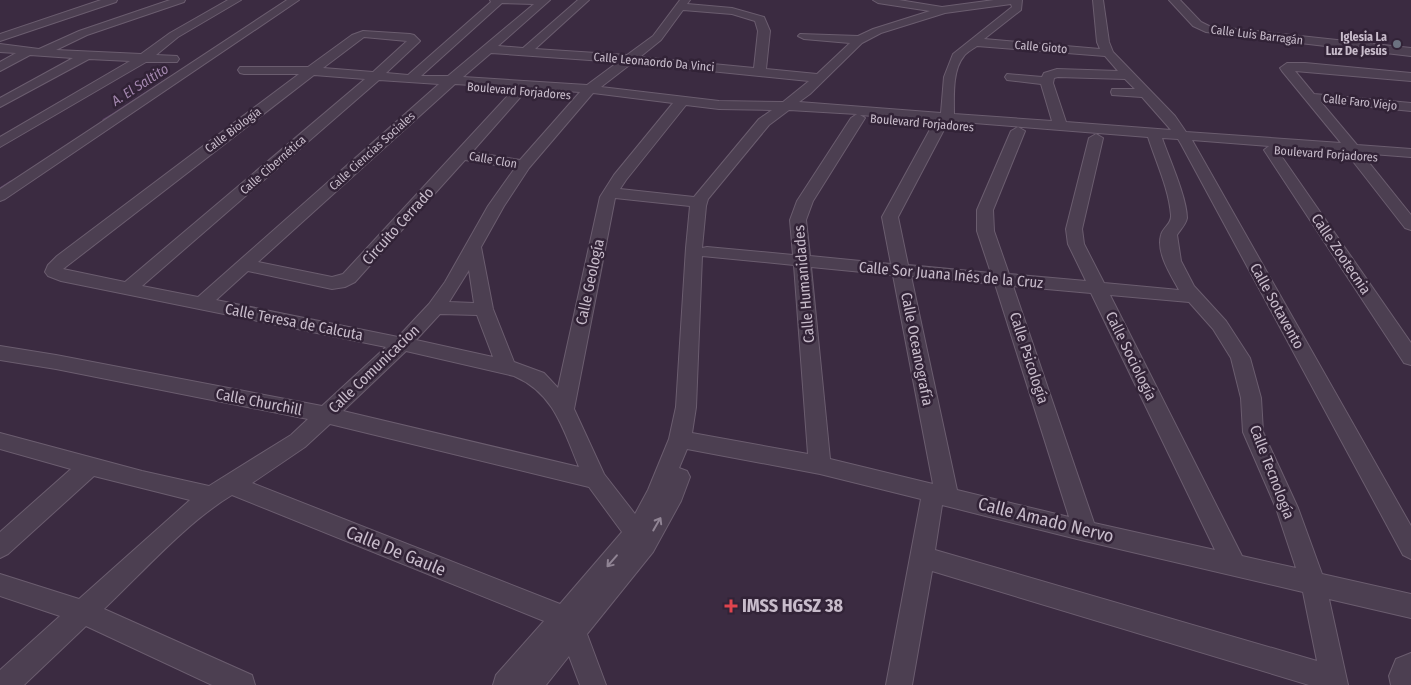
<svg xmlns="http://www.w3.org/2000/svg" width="1411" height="685" font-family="'Fira Sans Condensed',sans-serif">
<rect width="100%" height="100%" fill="#3b2b41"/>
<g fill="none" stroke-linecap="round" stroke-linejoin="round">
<!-- stream-far1 -->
<path stroke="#5a3f64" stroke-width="2.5" d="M109,117L169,78"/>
<!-- stream -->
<path stroke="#5a3f64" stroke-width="3" d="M104,120L111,116
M0,189L11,182"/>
<!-- minor casing -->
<g stroke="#6b5d6f" stroke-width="2">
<path id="minor" d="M101,0H117L116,2L0,41V34Z
M170,0H185L184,2L87,35L56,50L141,54L170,33L228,0H241L178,37L156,55L177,56L179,59L177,62H146L0,147V137L130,61L89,59L0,107V98L73,58L30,55L0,71V62L16,53L0,52V44L39,49L79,31Z
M287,0H299L5,199L0,201V189Z
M490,0H550L498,46L523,48L578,0H589L535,49L627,55L653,36L680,0H690L687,4L732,8L764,17L770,31L766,69L817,74L850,43L804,39L798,36L800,34L858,36L873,29L930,11L878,3L873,0H899L942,7L994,0H1022L1021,10L984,39L1100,49L1097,42L1093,0H1103L1109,42L1113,52L1175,116L1186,132L1341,143L1282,71L1280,68L1287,63H1305L1411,73V81L1295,71L1314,94L1411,103V111L1321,102L1357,145L1411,149V157L1359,153L1362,154L1411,215V230L1405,228L1352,160L1350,157L1356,153L1275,147L1411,343V365L1404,363L1264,150L1269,146L1192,140L1411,526V559L1403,555L1181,144L1178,139L1162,138C1169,158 1187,198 1187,218C1186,224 1180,230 1177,235L1181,261L1194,286L1226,321L1250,358L1261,398L1263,432L1298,508L1322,574L1411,594V618L1329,599L1348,685H1309L932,571L912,685H886L921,499L820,474L687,449L679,468L687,471L690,477L681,501L653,552L587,634L606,685H580L569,656L546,685H493L496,675L544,621L232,495C187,522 143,572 104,609L252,675L255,685H212L86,626L24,685H0V670L60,616L0,596V574L79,599L190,500L94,476L8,554L0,558V532L71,469L0,449V433L142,471L209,486L291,435L308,419L56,369L0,360V346L56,355L322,406L386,347L61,281L48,276L45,272L48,265L57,256L299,74H244L240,73L238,70L240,67H308L352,35L363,31L410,34L414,35L420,41L418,43L386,73L408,75L491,2ZM502,3L534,4L448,76H421ZM1011,4L1012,7L953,54L944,77L941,113L799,102L810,94L862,43L881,33L945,13ZM683,10L732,14L755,21L758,31L754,68L640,57L661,40ZM364,37L407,41L373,72L323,68ZM977,46L1105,56L1118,71L1057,69L1044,73L1042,77L1007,74L1005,77L1007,80L1041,84L1052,121L954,114C954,97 952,70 964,56C967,52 973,49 977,46ZM491,53L618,62L587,85L463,77ZM632,63L809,81L783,102L719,101L601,87ZM314,75L365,79L125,282L63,269ZM1058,77L1125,79L1135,89H1112L1111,92L1112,95L1142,97L1171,130L1066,122L1053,83L1054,78ZM379,80L439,84L198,297L142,286ZM455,84L580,92L520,160L472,152L524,93L518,89L513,90L343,274L332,277L258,262ZM593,93L673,103L614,175L600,197L558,388L544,373L514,362L493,309L481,247L504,206L529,168ZM686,105L719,109L772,110L759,119L694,197L620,189L626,180ZM789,110L857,114L851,118L797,201L790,220L793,255L707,247L702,248L706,206L708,199L769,125ZM860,115L937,121L933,124L882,217L891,264L810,256L806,220L813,201L865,118ZM949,121L1148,137C1156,162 1169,189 1171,215C1172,224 1163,227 1161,235C1156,253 1171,275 1179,290L1104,283L1084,244L1082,229L1103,138L1096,134L1089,138L1066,229L1068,244L1086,281L1009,274L994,231L993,210L1025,131L1018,127L1011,131L977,210V231L991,273L908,265L898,217L947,124L945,122ZM465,160L515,168L488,206L445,282L429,304L398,337L216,300L248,271L332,289L345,287L355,282ZM615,198L690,206L686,248L676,407L669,439L648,490L635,514L604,474L574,409ZM702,256L794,265L808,454L692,433L696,407ZM811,267L893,275L933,484L830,459ZM469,270L474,303L449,302ZM911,276L995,284L1069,517L957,490ZM1013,286L1091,293L1215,550L1094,523ZM1110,295L1189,302L1213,329L1231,358L1241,398L1243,432L1276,508L1296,568L1242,556ZM440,314L477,315L493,357L416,340ZM406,351L514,376C554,393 563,429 579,467L343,411ZM330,424L589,487L622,532L560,604L252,483L305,447ZM942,505L1085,541L1303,592L1317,661L935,550Z
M1169,0H1180L1201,22L1209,26L1411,48V56L1206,32L1193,26Z
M1411,653V685H1391L1389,676L1396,659Z"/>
</g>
<!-- minor -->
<use href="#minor" fill="#4c3f51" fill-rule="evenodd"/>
</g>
<!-- one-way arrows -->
<defs><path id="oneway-shaft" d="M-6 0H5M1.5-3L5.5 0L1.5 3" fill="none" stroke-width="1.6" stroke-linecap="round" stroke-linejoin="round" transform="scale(1.25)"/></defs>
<g stroke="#908494">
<use href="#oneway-shaft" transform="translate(657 524) rotate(-60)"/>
<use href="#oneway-shaft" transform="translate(612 561) rotate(131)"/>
</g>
<!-- markers -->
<circle fill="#6b7280" stroke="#322337" stroke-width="2" cx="1397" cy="44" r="5"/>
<path fill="#e0444e" stroke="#322337" stroke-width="2" d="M728.5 598.5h5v5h5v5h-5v5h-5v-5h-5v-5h5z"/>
<g text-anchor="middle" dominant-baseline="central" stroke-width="5" stroke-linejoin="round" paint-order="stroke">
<!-- far-street labels -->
<g font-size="12" fill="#c8bccb" stroke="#322337">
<text transform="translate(1257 35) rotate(7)">Calle Luis Barragán</text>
<text transform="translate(1041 47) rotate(5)">Calle Gioto</text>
<text transform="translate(654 62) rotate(5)">Calle Leonaordo Da Vinci</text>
<text transform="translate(519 91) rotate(5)">Boulevard Forjadores</text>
<text transform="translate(1360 102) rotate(6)">Calle Faro Viejo</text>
<text transform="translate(922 123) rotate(5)">Boulevard Forjadores</text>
<text transform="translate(233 130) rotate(-37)">Calle Biología</text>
<text transform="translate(372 151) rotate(-42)">Calle Ciencias Sociales</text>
<text transform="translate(1326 154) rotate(4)">Boulevard Forjadores</text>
<text transform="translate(493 160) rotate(10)">Calle Clon</text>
<text transform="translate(273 165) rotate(-41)">Calle Cibernética</text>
</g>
<!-- far-poi labels -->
<g font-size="12" font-weight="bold" fill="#c8bccb" stroke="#322337" text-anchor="end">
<text x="1387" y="37">Iglesia La<tspan x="1387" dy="14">Luz De Jesús</tspan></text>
</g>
<!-- far-water labels -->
<g font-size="14" font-style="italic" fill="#a387ae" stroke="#322337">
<text transform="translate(140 85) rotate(-33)">A. El Saltito</text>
</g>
<!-- street labels -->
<g font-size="15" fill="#c8bccb" stroke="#322337">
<text transform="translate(398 226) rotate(-48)">Circuito Cerrado</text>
<text transform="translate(1341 254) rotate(56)">Calle Zootecnia</text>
<text transform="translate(951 275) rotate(5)">Calle Sor Juana Inés de la Cruz</text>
<text transform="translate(590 282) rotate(-78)">Calle Geología</text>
<text transform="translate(804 284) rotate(-95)">Calle Humanidades</text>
<text transform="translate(1277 306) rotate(61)">Calle Sotavento</text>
<text transform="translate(294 322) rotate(11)">Calle Teresa de Calcuta</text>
<text transform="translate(917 349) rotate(79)">Calle Oceanografía</text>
<text transform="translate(1131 356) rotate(64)">Calle Sociología</text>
<text transform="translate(1029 358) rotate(72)">Calle Psicología</text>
<text transform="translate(374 369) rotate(-44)">Calle Comunicacion</text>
<text transform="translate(259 402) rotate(11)">Calle Churchill</text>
<text transform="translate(1272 472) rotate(69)">Calle Tecnología</text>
</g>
<!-- near-street labels -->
<g font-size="18" fill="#c8bccb" stroke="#322337">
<text transform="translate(1046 520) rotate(14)">Calle Amado Nervo</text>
<text transform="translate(396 551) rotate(22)">Calle De Gaule</text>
</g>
<!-- near-poi labels -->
<g font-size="18" font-weight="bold" fill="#c8bccb" stroke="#322337" text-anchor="start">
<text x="742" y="606">IMSS HGSZ 38</text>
</g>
</g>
</svg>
